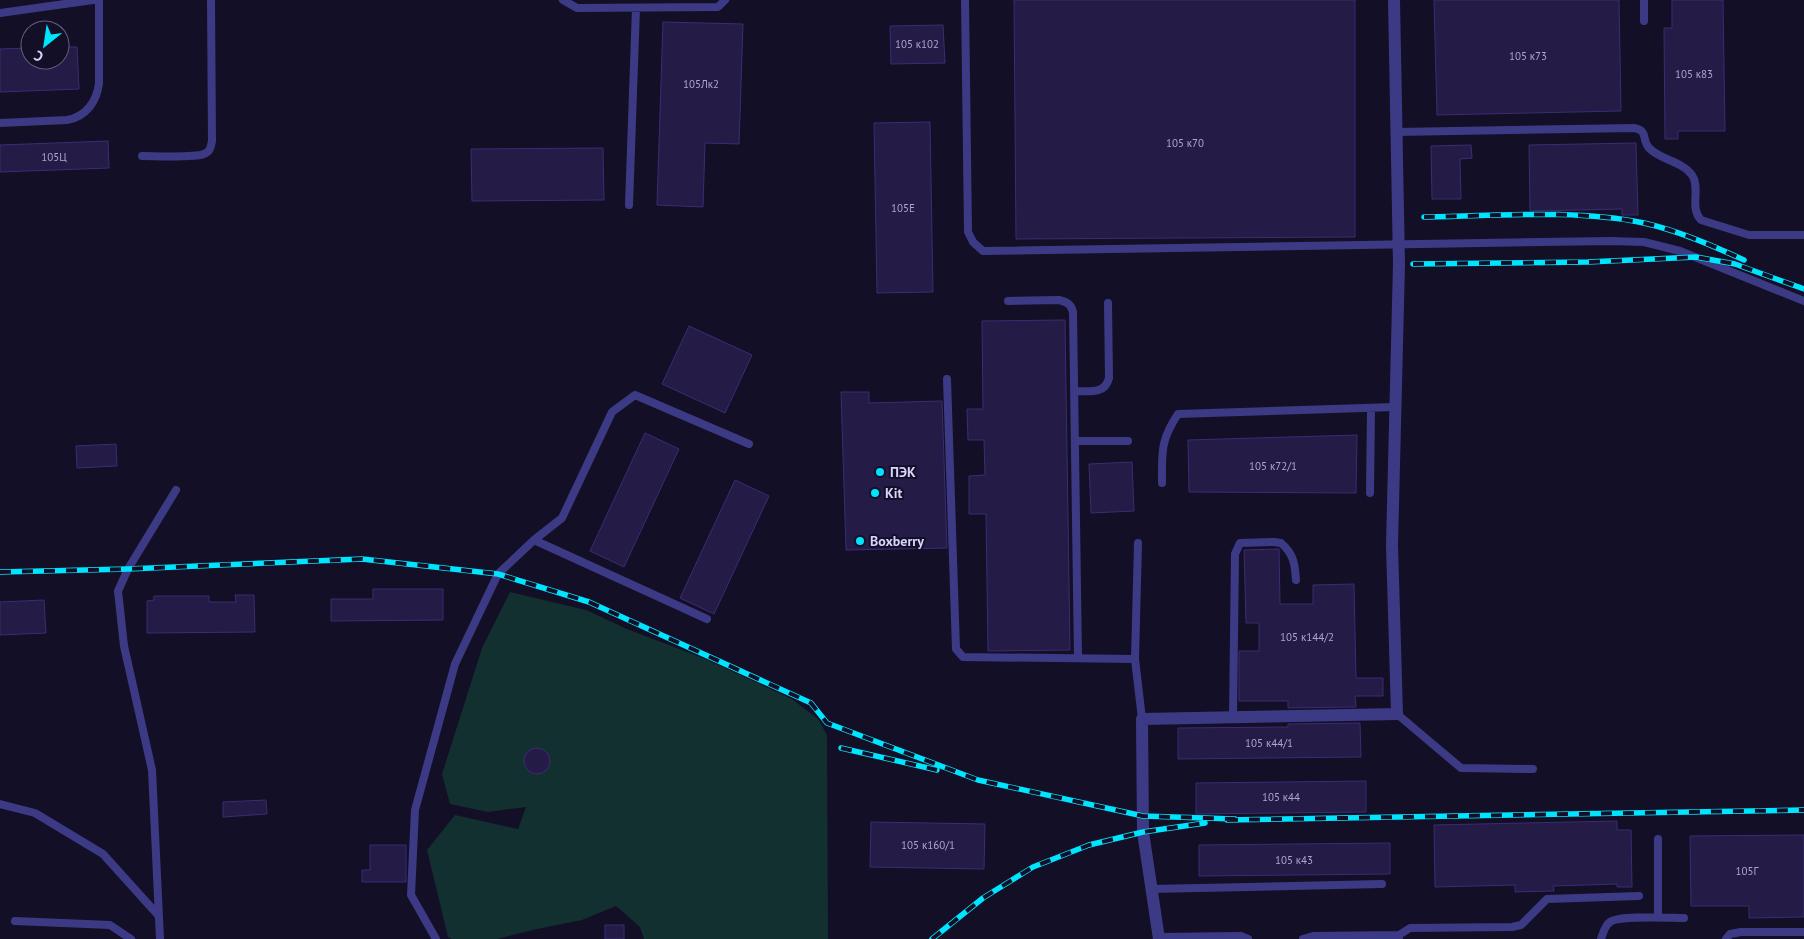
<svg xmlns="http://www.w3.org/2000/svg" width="1804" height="939" font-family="'PT Sans',sans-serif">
<rect width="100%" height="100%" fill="#130f26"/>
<!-- green -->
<path fill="#12302f" d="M510,592L586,610L627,629L703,658L792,699L818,719L827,735L828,939H644L640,927L616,906L582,920L537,929L497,939H452L448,937L427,850L455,815L518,829L526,807L488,812L450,804L442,774L482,648Z"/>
<!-- building -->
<path fill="#241b47" stroke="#3b2d73" d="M1014,0H1355V237L1016,239Z
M1434,0H1619L1621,111L1437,115Z
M1672,0H1723L1725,131H1678V139H1665L1664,28H1672Z
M663,22L743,24L739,144L705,143L703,207L657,205Z
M943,25L945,63L891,64L890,26Z
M60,47H77L79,89L0,92V49L30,48V60H60Z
M930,122L933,292L877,293L874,123Z
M108,141L109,168L0,172V145Z
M1636,143L1638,215H1622V209L1530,211L1529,145Z
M1471,145L1472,158L1460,159L1461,199H1432L1431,146Z
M603,148L604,200L472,201L471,149Z
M1065,320L1070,650L988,651L986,514H969V476L985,475L984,440H968L967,409H983L982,321Z
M689,326L752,355L725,413L662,384Z
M841,392H869V403L942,401L947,548L846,550Z
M645,433L679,449L624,567L590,551Z
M1357,435L1356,493L1189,492L1188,440Z
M116,444L117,466L77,468L76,446Z
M1132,462L1134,511L1091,513L1089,464Z
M735,480L769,496L714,614L680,598Z
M1279,549L1280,604H1313V585L1354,584L1356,678H1383V696H1355L1356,707L1288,708V701H1239V651H1259V623H1246L1244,550Z
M373,589H443V620L331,621V599H373Z
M235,595H254L255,632L147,633V601L154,600V596H209V602H236Z
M44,600L46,633L0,635V602Z
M1360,723L1361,757L1178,759V728L1288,727V724Z
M524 761a13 13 0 1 1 26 0a13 13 0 1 1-26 0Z
M1366,781V812L1196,814V783Z
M266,800L267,814L223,817V802Z
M1617,821V830H1631L1632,887H1617V884L1553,886L1554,891L1515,892V885L1435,887L1434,825Z
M871,822L985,824L984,869L870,867Z
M1804,835V917L1749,918V906H1691L1690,836Z
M1390,843V874L1199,876V845Z
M370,845H406V882H362V870H370Z
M605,925H624V939H605Z"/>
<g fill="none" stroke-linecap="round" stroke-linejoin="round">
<!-- service -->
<path stroke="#3d3a85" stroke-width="8" d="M563,0L577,8L718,7L725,0
M965,0L968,232L973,242L983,251L1610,241L1644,242L1680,251L1804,301
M1644,0V21
M0,13L93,0
M0,123L67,120C86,117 97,101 99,83V0
M1396,132L1634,128C1649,131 1641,139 1649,148C1660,160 1682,161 1692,175C1701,188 1689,208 1701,220L1749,235H1804
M142,156C156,156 194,158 204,154C210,152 211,147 212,141L211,0
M629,205L636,8
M1008,301L1059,300C1067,302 1071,304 1073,312L1078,658
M947,379L956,649L963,657L1135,659
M1074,391C1088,391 1105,395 1109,378L1108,303
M1075,441H1128
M1162,483C1162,453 1160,441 1178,414L1395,407
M1370,493L1371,408
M534,540L562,518L612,412L635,395L749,444
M1138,543L1135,659L1142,719
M1397,714L1461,768L1533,769
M1233,717L1235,554L1240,543L1274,542L1281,543C1294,554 1295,565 1296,580
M0,804L35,813L103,854L158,915
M1151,889L1382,884
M1658,918V839
M15,921L110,925L131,939
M1159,937L1241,936L1248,939
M160,939L152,770L124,646L118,591L128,569L176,490
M436,939L411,895L415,810L455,664L498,574L534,540L707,619
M1303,939L1313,936L1399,935
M1399,939V935L1410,928L1512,927L1521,925L1547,899L1639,896
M1601,939C1603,933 1605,925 1610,922C1619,915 1670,918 1684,918
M1726,939L1730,934L1741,932H1804"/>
<!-- minor -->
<path stroke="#3d3a85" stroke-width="12" d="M1159,939L1143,832L1142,719L1397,714L1392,545L1399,264L1394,0"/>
<!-- rail casing -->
<g stroke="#00e5ff" stroke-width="5.5">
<path id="rail" d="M1424,217C1495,216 1575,209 1644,223C1679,231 1711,245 1744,260
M1413,264L1588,262L1696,257L1735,264L1804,289
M0,572L128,569L362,559L498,574L589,602L811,703L827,723L978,780L1143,816L1235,819
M841,748L937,770
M1227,820L1804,810
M932,939L983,898L1033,867L1089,845L1143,832L1205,823"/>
</g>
<!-- rail -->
<use href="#rail" stroke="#130f26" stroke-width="4" stroke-dasharray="11" stroke-linecap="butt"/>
</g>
<!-- markers -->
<g fill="#00e5ff" stroke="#130f26" stroke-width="2">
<circle cx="880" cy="472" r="5"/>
<circle cx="875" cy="493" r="5"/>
<circle cx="860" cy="541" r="5"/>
</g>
<g text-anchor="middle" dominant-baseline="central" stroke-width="4" stroke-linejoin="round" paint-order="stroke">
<!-- number labels -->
<g font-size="11" fill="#aca6d1">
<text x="917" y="44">105 к102</text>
<text x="1528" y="56">105 к73</text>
<text x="1694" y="74">105 к83</text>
<text x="701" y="84">105Лк2</text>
<text x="1185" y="143">105 к70</text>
<text x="54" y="157">105Ц</text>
<text x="903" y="208">105Е</text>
<text x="1273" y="466">105 к72/1</text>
<text x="1307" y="637">105 к144/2</text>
<text x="1269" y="743">105 к44/1</text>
<text x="1281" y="797">105 к44</text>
<text x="928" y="845">105 к160/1</text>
<text x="1294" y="860">105 к43</text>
<text x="1747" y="871">105Г</text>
</g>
<!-- poi labels -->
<g font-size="14" font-weight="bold" fill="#d9d4ff" stroke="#130f26" text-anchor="start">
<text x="890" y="472">ПЭК</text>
<text x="885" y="493">Kit</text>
<text x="870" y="541">Boxberry</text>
</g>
</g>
<!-- north arrow -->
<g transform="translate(45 45) rotate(210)"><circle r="24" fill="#130f26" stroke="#625e7d"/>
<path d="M0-4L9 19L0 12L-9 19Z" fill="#00e5ff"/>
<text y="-8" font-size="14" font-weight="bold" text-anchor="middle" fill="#d9d4ff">С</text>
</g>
</svg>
